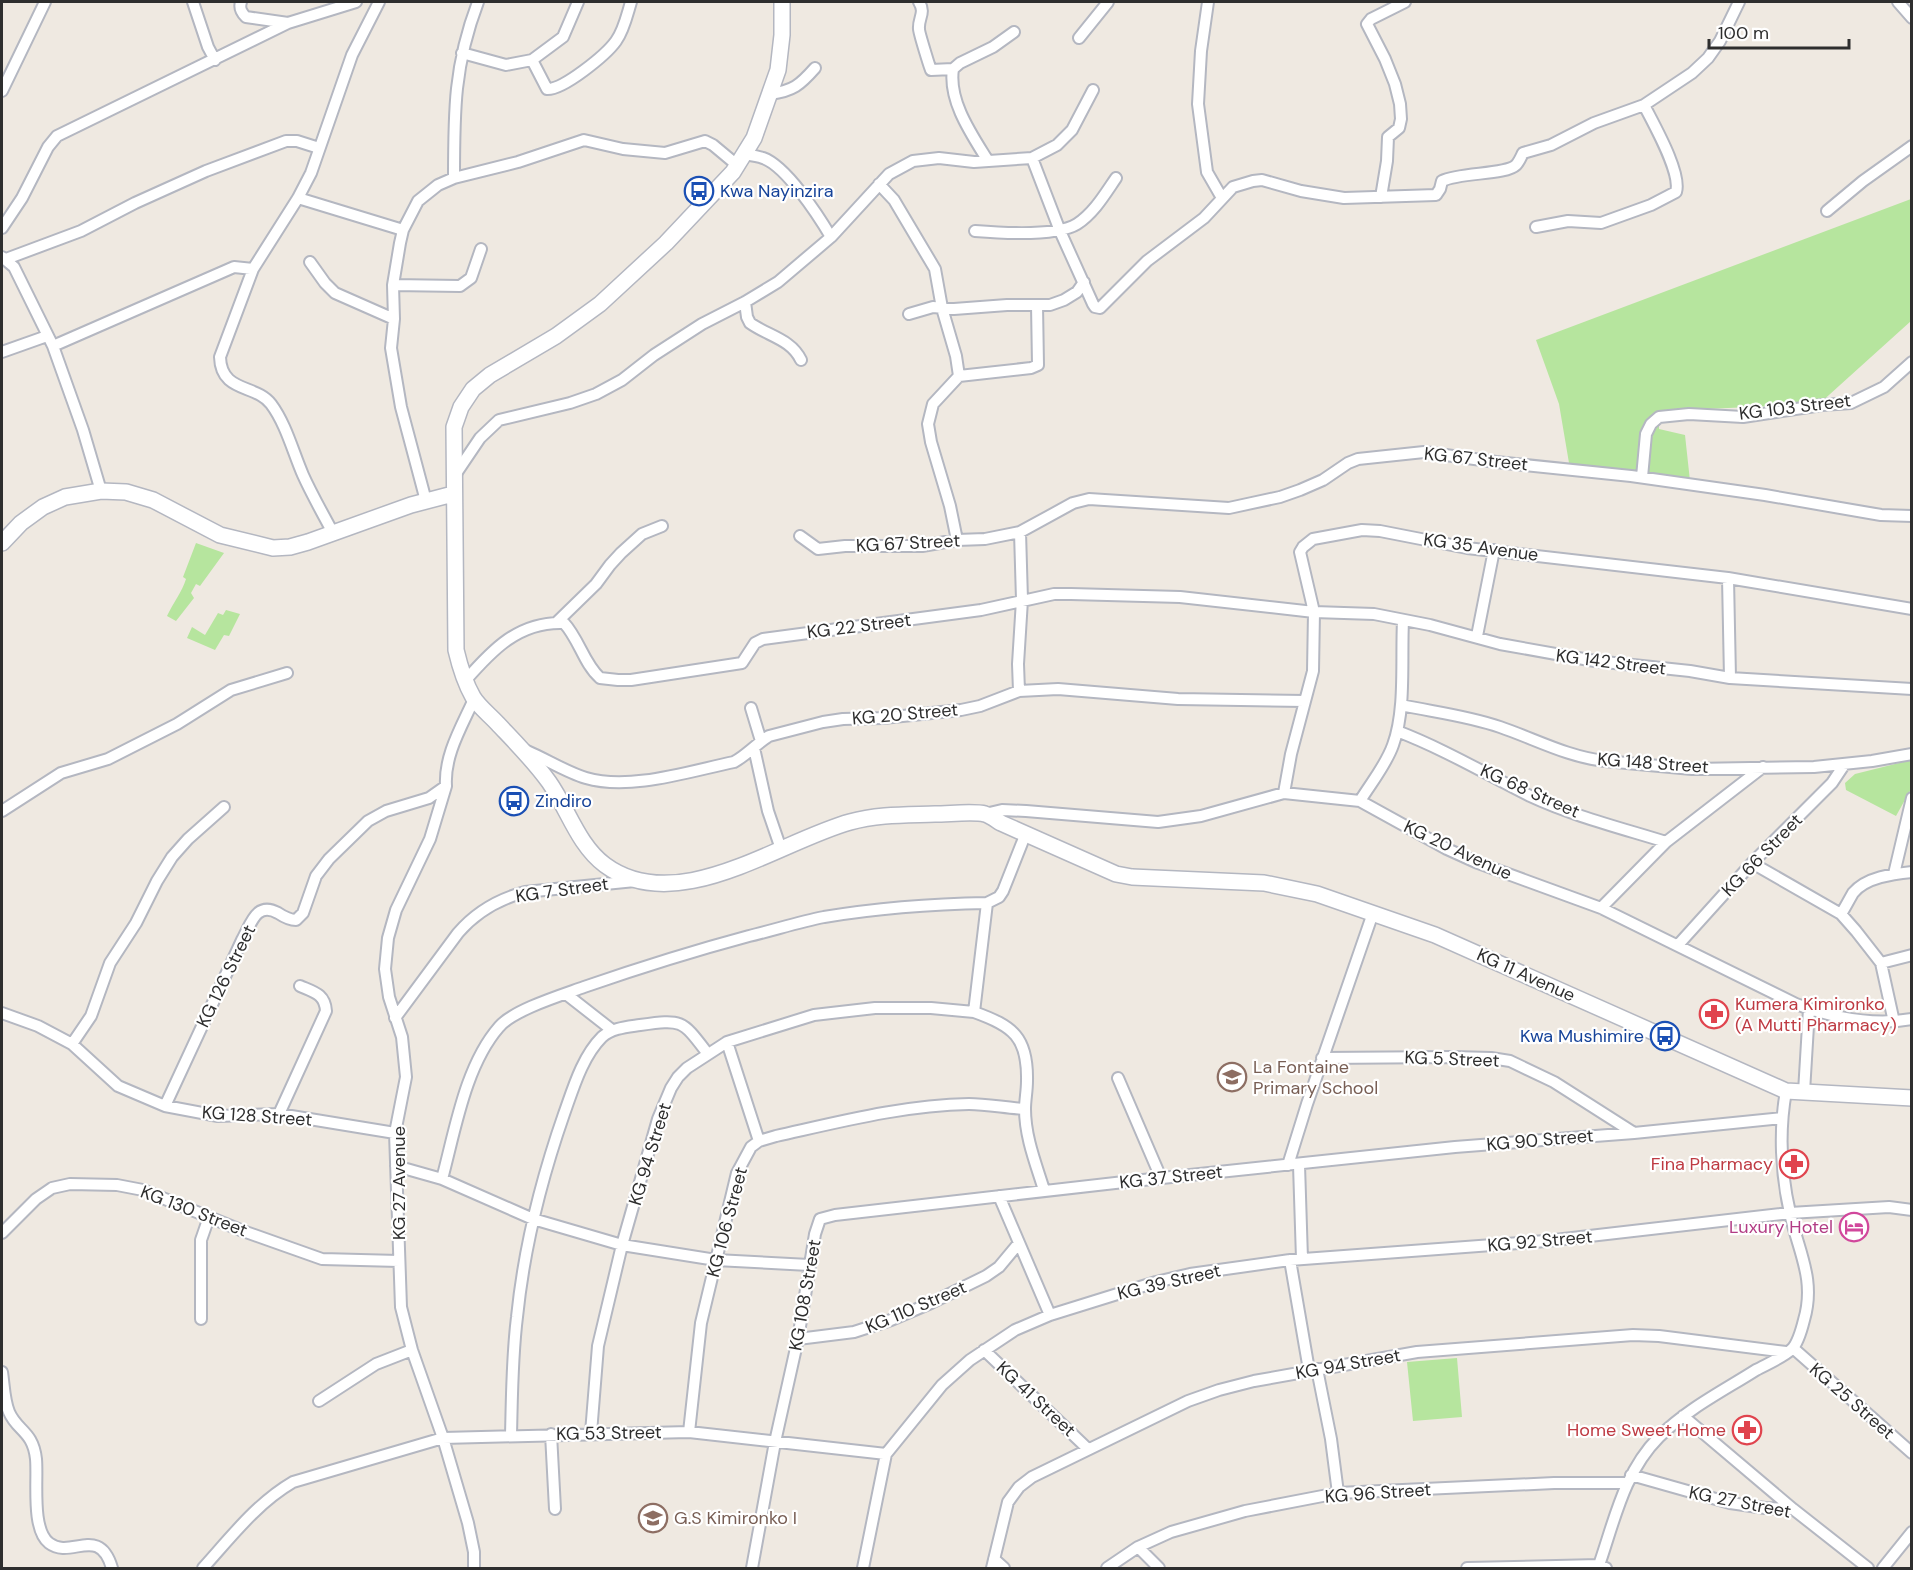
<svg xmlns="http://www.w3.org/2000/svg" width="1913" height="1570" font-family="'DM Sans',sans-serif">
<rect width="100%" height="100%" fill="#efe9e1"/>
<!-- green -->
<path fill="#b6e59e" d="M1911,199V321L1819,404L1659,411V429L1685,435L1690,481L1569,463L1559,404L1536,340Z
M196,543L224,553L200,586L196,584L191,593L194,598L176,621L167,616C173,603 182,592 186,579L183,577Z
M226,610L240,614L229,636L224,635L215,650L187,638L192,627L205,635L218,613L223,615Z
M1911,760V789L1896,816L1846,790L1845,783L1855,774Z
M1457,1358L1462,1417L1413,1421L1407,1362Z"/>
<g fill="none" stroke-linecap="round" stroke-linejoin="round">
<!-- street casing -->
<g stroke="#b4b7c1" stroke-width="14">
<path id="street" d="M193,2L208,47L215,60
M241,2C239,8 241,12 246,17L288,23
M919,2C926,13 918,18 919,29C919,33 930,68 931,70L953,69
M1208,2L1201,51L1198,104L1207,172L1222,198
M1898,2L1912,18
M1079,38L1108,2
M462,53L506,65L532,60L563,37L578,2
M532,60L547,89C563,90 606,55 616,41C624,30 627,15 631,2
M2,91L45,2
M770,94C793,91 800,85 815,68
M744,154C750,155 757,156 763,158C786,166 818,215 831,237
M1032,158L1060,231L1093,304L1095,307L1100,308L1147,261L1204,218L1233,187L1253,181L1262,180L1301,191L1344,198L1436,195L1440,189L1442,181C1460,172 1506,175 1516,165C1519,162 1521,157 1523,153L1551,145L1594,123L1644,105L1692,73L1708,58L1720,41L1739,2
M988,161C972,135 948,101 953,69L960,63L993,47L1014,32
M454,178C454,111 454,65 478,2
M879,184L894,200L935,269L942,308L956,356L959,376L1031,368L1038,365L1037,305
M1381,197L1387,161L1388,137L1399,128L1401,119L1400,104L1395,84L1385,59L1367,24L1371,19L1405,2
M298,198L403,230
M1827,211L1863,181L1912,146
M1536,227L1568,221L1601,223L1651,205L1676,192C1682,173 1653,123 1644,105
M2,228L22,198L48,147L57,136L288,23L356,2
M975,231C1000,233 1056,237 1077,224C1094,213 1105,194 1116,178
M2,257L14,267L53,346L83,430L101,491
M6,259L81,231L135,203L206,171L286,141H297L319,148
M310,262L325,283L335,293L394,319
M393,285L460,286L471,278L481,249
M745,302L747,317L750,323C768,336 791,339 801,360
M909,314L933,307L954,309L1007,305H1050L1064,300L1077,292L1084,282
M53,346L234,267L253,269
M2,352L47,336
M455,475L480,438L499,420L570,403L596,394L622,380L654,355L702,324L745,302L778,282L831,237L889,174L913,161L939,158L974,162L1032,158L1057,145L1072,130L1093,90
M1642,477L1646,434L1651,424L1659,417L1689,414L1743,417L1822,405L1851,403L1884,387L1912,362
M426,501L401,407L391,348L394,319L393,285L400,243L403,230L418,201L438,185L454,178L518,162L584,140L623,149L665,153L705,141L713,145L737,165
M333,533C323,514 312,495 303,475C293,452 286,424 271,404C256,384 221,393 220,357L253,269L298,198L311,173L352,55L379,2
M800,536L818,549L845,546H922L957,540L985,539L1020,532L1073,503L1089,499L1229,508L1280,497L1300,490L1323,480L1348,463L1358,459L1424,452L1496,462L1631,476L1765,495L1881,515L1912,516
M957,540L950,506L931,442L928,424L933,404L959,376
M1728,578L1730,678
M557,622L596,584L610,565L621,553L642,534L662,526
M1477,636L1494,550
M465,681C492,650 519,621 564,623C579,639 584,664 600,678L618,680H631L742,663L755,643L763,639L981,610L1054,594H1071L1180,597L1314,612L1374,614L1430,625L1500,644L1595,661L1690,671L1730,678L1912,689
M1019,691L1018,664L1022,600L1020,532
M1401,705C1434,712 1469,716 1500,727C1535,739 1568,757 1605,761L1692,769L1814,767L1872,761L1912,754
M751,708L761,741
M1397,731C1444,749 1486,774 1530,796C1573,816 1621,828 1666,842
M754,748L768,811L781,849
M527,751C546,759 566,772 586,778C630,791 690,771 734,762C747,755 756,744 769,736L823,722L843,719L883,718L961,710L980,706L1019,691L1058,689L1178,699L1305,701
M1284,793L1291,754L1313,671L1314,612L1300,552L1303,547L1313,539L1362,530L1380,531L1467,548L1728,578L1912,609
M1360,801C1371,783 1386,765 1393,745C1406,710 1401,659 1403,621
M2,811L61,773L108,759L177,724L231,690L287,673
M985,814L1002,810L1026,811L1158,822L1201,816L1284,793L1360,801L1447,849L1478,863L1601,908L1796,1004C1833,1018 1872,1026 1912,1019
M1026,833L1003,891L999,897L987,903L974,1012C1013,1026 1028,1037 1027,1081C1027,1091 1025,1100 1025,1109C1025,1137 1036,1164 1044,1190
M1752,863L1841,914L1856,931L1881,963L1894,1022
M1894,874L1912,798
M1601,908L1666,842L1763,767
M1841,914C1845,908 1849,900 1853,893C1866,877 1893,874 1912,872
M1678,945L1752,863L1832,783L1844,765
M1881,963L1912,955
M566,994L612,1030
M2,1013L38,1026L72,1044L118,1086L165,1106L218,1116L279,1114L395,1133
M395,1018L458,933C476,912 499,899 525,892L635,881
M727,1042L759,1141
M72,1044L91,1016L110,963L136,923L157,881L172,857L188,839L224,807
M1322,1058L1453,1057L1491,1058L1510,1061L1554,1082L1634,1133
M1118,1078L1161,1178
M1804,1092L1809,1009
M165,1106L242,940C251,924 256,901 278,913C284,917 289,920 296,920L303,913L316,876L329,859L368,821L386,811L429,798L446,786
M279,1114L326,1011C325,994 314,992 300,986
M1288,1165L1307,1104L1373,913
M1299,1165L1302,1259
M396,1166L442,1179L533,1219L622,1245L716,1260L809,1265
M442,1179C455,1131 465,1066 499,1027C513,1010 562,995 584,987C639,968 693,951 749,936C774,930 799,922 824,917C878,908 932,904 987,903
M999,1196L1050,1315
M2,1233L36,1199L52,1188L70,1184L117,1185L143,1190L243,1231L322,1259L399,1261
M1290,1260L1309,1370
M201,1319V1240L209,1217
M798,1339L854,1332L891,1320L931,1303L986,1276L999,1267L1019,1243
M1793,1348L1912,1453
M984,1350L1088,1449
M1317,1369L1331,1439L1338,1493
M2,1372C4,1385 4,1400 9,1412C17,1431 33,1431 36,1459C38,1480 31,1529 49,1543C71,1560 99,1524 112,1568
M319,1401L376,1364L412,1350
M1683,1416L1793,1509
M689,1432L701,1323L737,1173L751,1147L759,1141L776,1136C839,1122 904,1105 969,1104C987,1104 1006,1108 1025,1109
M591,1433L598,1346L622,1245L658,1119L671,1088L678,1077L687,1068L727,1042L814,1015L875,1008H931L974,1012
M551,1434L555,1509
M511,1435C512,1396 512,1357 517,1317C524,1248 541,1180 564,1114C573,1089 582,1057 602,1037C612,1028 627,1027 640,1025C683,1019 682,1020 708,1054
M1631,1475L1730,1503L1765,1508L1793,1509L1868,1568
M1138,1547L1159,1568
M994,1559L1004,1568
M203,1568C231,1537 257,1503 293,1482L443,1438L689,1432L886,1454
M474,1568V1552L468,1523L443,1438L412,1350L401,1307L395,1133L406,1077L402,1037L389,997L385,969L388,938L396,910L430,839L446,786C444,755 462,726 474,699
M752,1568L775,1442L798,1339L815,1234L820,1219L835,1215L1124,1182L1455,1147L1634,1133L1782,1118
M863,1568L886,1454L942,1385L970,1360L1015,1330L1050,1315L1156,1282L1190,1274L1290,1260L1546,1241L1790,1213L1889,1207L1912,1210
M992,1568L1008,1502L1019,1487L1032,1477L1188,1401L1219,1390L1254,1381L1417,1352L1633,1335L1659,1336L1786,1352
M1107,1568L1138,1547L1171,1532L1245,1511L1338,1493L1554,1483H1627
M1467,1568L1599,1565L1606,1568
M1598,1568C1614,1523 1623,1473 1659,1437C1687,1409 1723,1391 1756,1370C1767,1364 1782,1358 1792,1349C1798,1343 1802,1328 1804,1320C1816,1279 1798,1251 1790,1213C1781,1174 1779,1130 1786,1091
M1883,1568L1912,1532"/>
</g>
<!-- secondary casing -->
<g stroke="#b4b7c1" stroke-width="18">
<path id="secondary" d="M782,2V35L778,70L754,138L733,172L666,243L600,304L556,336L490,375L473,389L461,407L454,427L456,650C460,667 465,683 473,697C479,707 490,715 498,724C516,743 534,761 549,782C568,809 578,845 605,865C677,918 778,842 850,822C878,814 907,815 935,814C949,814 974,811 985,814C991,816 996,820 1001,823L1116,874L1132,877L1264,883L1317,894L1435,935L1786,1091L1912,1098
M2,543L21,523L43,507L65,497L101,491L126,492L153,500L220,535L273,548L290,547L308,542L411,505L453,494"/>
</g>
<!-- street -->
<use href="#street" stroke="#fff" stroke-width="10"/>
<!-- secondary -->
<use href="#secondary" stroke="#fff" stroke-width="15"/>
</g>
<!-- icons -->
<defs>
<g id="bus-ring" transform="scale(1.5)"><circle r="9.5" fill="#fff" stroke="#1a4fb4" stroke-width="1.5"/><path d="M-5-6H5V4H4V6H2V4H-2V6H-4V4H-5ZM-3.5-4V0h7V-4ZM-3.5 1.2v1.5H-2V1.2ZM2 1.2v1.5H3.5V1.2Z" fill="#1a4fb4"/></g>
<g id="pharmacy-ring" transform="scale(1.5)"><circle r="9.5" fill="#fff" stroke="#e0444e" stroke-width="1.5"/><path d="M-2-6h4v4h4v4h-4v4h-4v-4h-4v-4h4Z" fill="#e0444e"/></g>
<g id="school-ring" transform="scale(1.5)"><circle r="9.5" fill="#fff" stroke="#8d6e63" stroke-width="1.5"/><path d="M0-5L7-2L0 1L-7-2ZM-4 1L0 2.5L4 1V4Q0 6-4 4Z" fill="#8d6e63"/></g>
<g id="hotel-ring" transform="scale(1.5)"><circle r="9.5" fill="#fff" stroke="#d1479c" stroke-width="1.5"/><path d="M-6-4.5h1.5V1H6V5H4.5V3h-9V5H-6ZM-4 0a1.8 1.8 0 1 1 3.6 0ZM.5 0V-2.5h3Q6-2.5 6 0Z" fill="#d1479c"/></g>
</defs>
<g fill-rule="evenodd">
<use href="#bus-ring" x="699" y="191"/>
<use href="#bus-ring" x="514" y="801"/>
<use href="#pharmacy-ring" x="1714" y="1014"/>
<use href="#bus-ring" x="1665" y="1036"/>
<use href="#school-ring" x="1232" y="1077"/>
<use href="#pharmacy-ring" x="1794" y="1164"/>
<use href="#hotel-ring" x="1854" y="1227"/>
<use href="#pharmacy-ring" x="1747" y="1430"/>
<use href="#school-ring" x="653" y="1518"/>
</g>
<g text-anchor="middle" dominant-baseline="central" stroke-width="4.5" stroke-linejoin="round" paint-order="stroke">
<!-- transit labels -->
<g font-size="18" fill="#164399" stroke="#fff" text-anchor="start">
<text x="720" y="191">Kwa Nayinzira</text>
<text x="535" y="801">Zindiro</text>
<text x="1644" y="1036" text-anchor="end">Kwa Mushimire</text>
</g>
<!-- street labels -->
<g font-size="18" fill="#2e2e2e" stroke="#fff">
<text transform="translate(1795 407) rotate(-7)">KG 103 Street</text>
<text transform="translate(1476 459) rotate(6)">KG 67 Street</text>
<text transform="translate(908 543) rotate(-3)">KG 67 Street</text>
<text transform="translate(1481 547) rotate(8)">KG 35 Avenue</text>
<text transform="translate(859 626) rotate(-7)">KG 22 Street</text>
<text transform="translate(1611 662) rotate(7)">KG 142 Street</text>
<text transform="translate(905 714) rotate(-5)">KG 20 Street</text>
<text transform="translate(1653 763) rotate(4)">KG 148 Street</text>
<text transform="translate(1530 791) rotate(24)">KG 68 Street</text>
<text transform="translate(1458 850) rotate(25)">KG 20 Avenue</text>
<text transform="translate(1762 855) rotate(-46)">KG 66 Street</text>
<text transform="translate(562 890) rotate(-8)">KG 7 Street</text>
<text transform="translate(1526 975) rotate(24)">KG 11 Avenue</text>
<text transform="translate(226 976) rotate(-64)">KG 126 Street</text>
<text transform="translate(1452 1059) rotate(2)">KG 5 Street</text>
<text transform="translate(257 1116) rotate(4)">KG 128 Street</text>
<text transform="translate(1540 1140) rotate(-5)">KG 90 Street</text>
<text transform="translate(650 1154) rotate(-73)">KG 94 Street</text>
<text transform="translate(1171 1177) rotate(-6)">KG 37 Street</text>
<text transform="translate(399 1183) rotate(-90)">KG 27 Avenue</text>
<text transform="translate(194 1211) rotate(21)">KG 130 Street</text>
<text transform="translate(727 1222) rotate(-75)">KG 106 Street</text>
<text transform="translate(1540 1241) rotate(-5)">KG 92 Street</text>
<text transform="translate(1169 1282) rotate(-13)">KG 39 Street</text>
<text transform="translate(805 1295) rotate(-80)">KG 108 Street</text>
<text transform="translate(916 1307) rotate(-23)">KG 110 Street</text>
<text transform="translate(1348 1364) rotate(-10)">KG 94 Street</text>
<text transform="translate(1036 1399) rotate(43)">KG 41 Street</text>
<text transform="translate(1852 1401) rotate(41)">KG 25 Street</text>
<text transform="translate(609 1433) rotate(-1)">KG 53 Street</text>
<text transform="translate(1378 1493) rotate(-4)">KG 96 Street</text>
<text transform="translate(1740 1502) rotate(11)">KG 27 Street</text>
</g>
<!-- health labels -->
<g font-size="18" fill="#be3a42" stroke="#fff" text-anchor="end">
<text x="1735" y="1004" text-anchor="start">Kumera Kimironko<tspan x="1735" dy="21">(A Mutti Pharmacy)</tspan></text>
<text x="1773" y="1164">Fina Pharmacy</text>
<text x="1726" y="1430">Home Sweet Home</text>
</g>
<!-- education labels -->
<g font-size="18" fill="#785e54" stroke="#fff" text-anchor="start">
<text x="1253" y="1067">La Fontaine<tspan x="1253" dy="21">Primary School</tspan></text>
<text x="674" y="1518">G.S Kimironko I</text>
</g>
<!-- hotel labels -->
<g font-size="18" fill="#b23c85" stroke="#fff" text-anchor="end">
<text x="1833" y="1227">Luxury Hotel</text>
</g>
</g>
<!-- border -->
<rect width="1913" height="1570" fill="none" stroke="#2e2e2e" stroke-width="6"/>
<!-- scale -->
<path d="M1709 39v9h140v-9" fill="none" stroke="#2e2e2e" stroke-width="3"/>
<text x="1718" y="39" font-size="18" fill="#2e2e2e" stroke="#ffffff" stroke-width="4.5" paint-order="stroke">100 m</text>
</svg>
